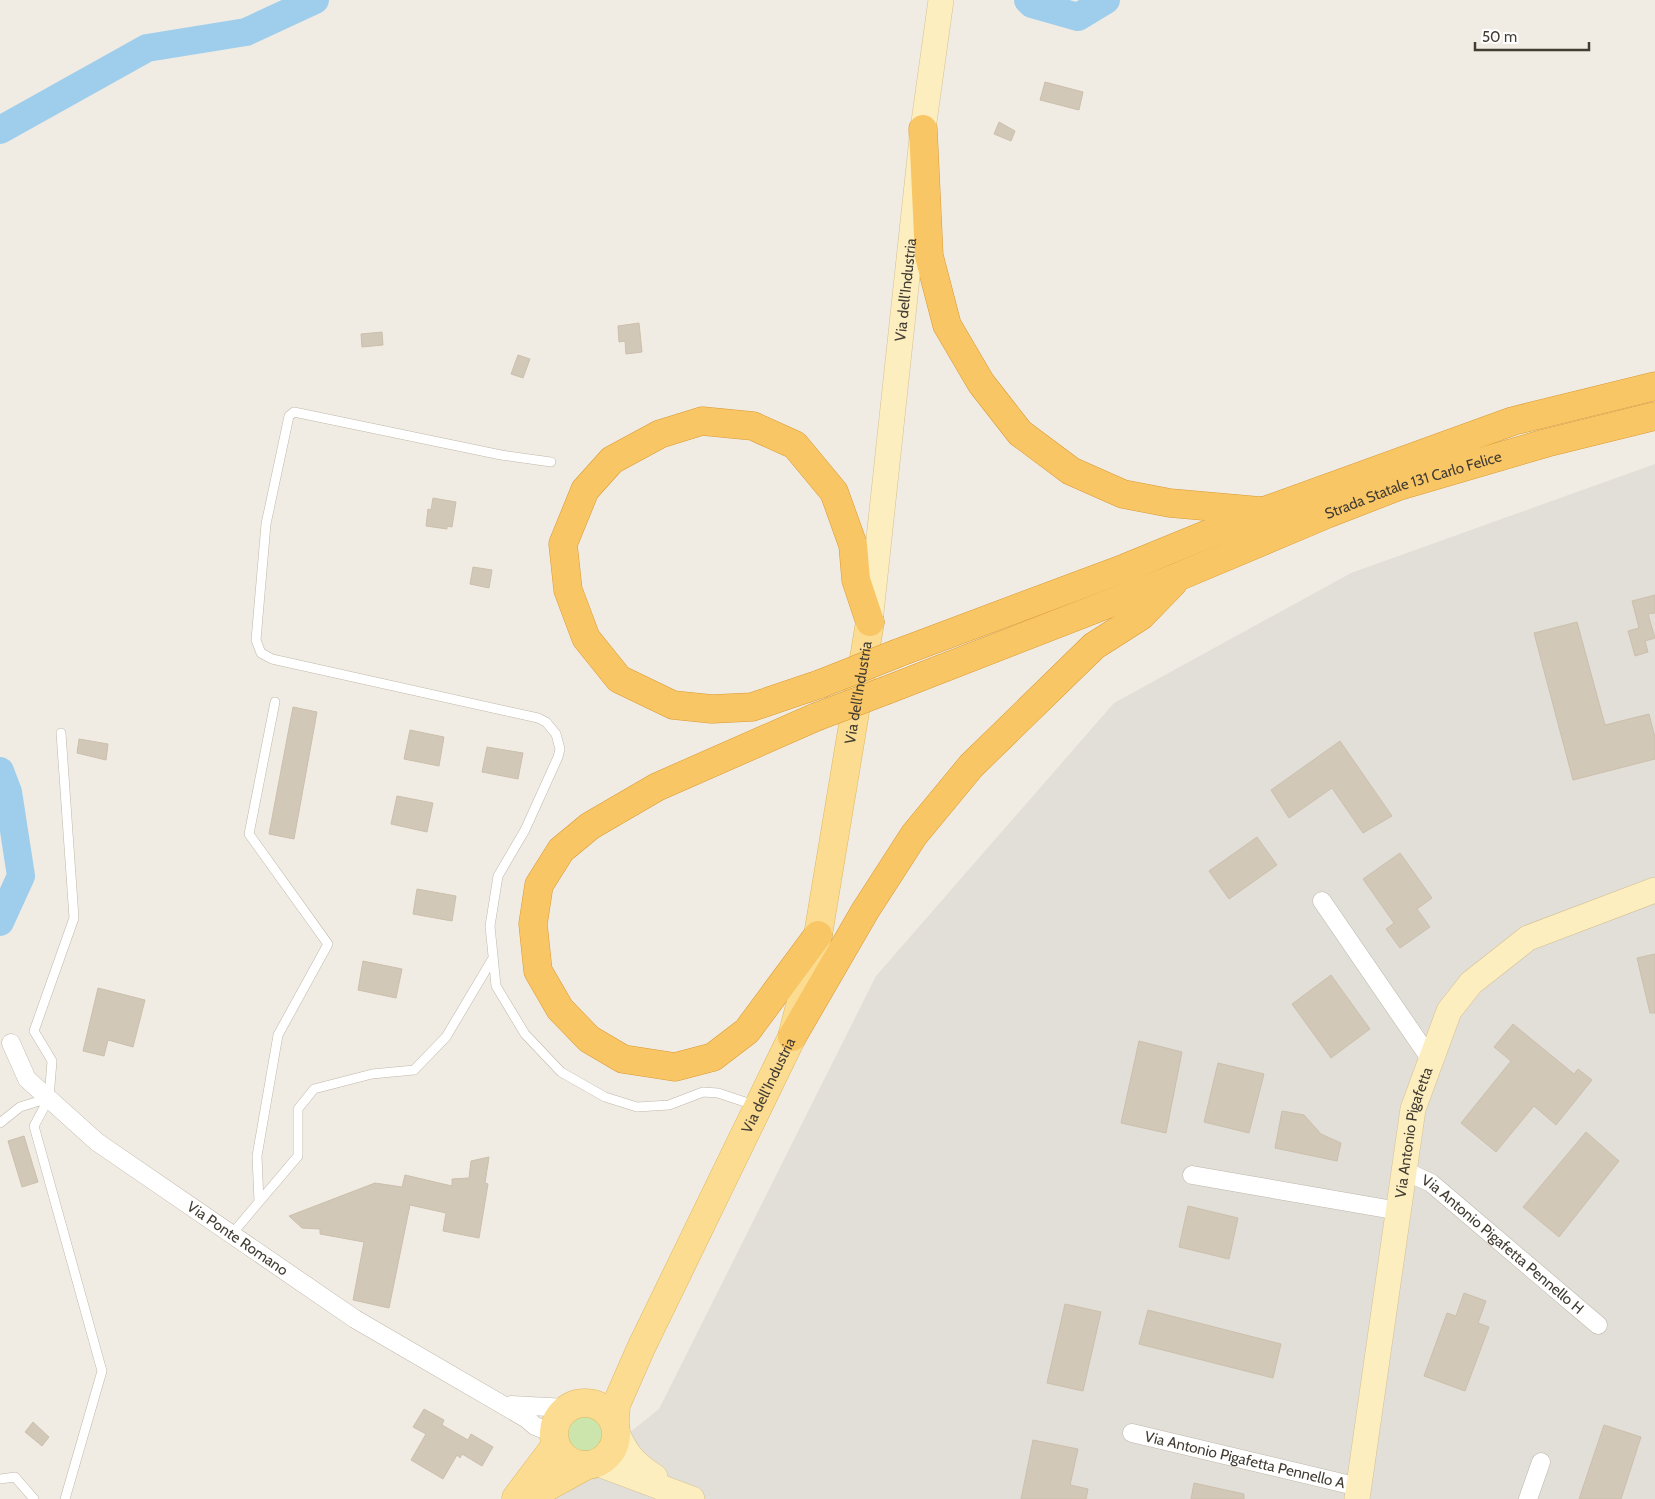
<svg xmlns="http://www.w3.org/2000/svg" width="1655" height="1499" font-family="Cabin,sans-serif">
<rect width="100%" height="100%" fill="#f1ece3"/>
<!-- industrial -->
<path fill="#e2ded8" d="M1655,464V1499H547L659,1409L876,976L1114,703L1351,573Z"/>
<!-- green -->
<path fill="#cce5ac" d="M559 1434a25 25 0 1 1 50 0a25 25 0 1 1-50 0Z"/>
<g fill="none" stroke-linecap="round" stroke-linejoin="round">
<!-- river -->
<path stroke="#9fceed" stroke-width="28" d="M1028,0L1032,4L1078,17L1106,0
M0,130L147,48L246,32L315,0
M0,771L8,792L21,876L0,922"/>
</g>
<!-- building -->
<path fill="#d2c8b8" stroke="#ccbfac" d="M1045,82L1083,92L1079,110L1040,100Z
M999,122L1015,131L1011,141L994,134Z
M639,323L642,352L626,354L625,341L619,342L618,326Z
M382,332L383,345L362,347L361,334Z
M518,355L530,359L523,378L511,374Z
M433,498L456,502L452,527L447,526V529L426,526L428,509L431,510Z
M473,567L492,570L489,588L470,584Z
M1655,595V613L1648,614L1655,638L1645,641L1648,652L1635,656L1628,631L1639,628L1632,601Z
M1577,622L1605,725L1649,714L1655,737V759L1573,780L1534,633Z
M293,707L317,712L294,839L269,834Z
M410,730L444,737L439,766L404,759Z
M79,739L108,744L106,760L77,753Z
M1340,741L1392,816L1363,833L1332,788L1289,818L1271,790Z
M487,747L523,753L518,779L482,772Z
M397,796L433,803L427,832L391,824Z
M1257,837L1277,865L1229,899L1209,871Z
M1400,853L1432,898L1417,909L1430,927L1400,948L1386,929L1394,923L1363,879Z
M417,889L456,896L452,921L413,914Z
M1655,954V1013H1650L1637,958Z
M363,961L402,969L396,998L358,990Z
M1331,975L1370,1029L1331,1058L1292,1004Z
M98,988L145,1000L133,1047L108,1040L104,1056L83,1051Z
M1513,1024L1574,1074L1578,1069L1592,1080L1556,1125L1534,1106L1496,1152L1461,1123L1511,1061L1494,1047Z
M1139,1041L1182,1052L1166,1133L1121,1123Z
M1218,1063L1264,1074L1249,1133L1204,1122Z
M1282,1111L1304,1115L1321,1134L1341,1143L1337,1161L1275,1148Z
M1586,1132L1619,1161L1559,1237L1523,1207Z
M24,1136L38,1182L22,1187L8,1141Z
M489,1157L485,1183L488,1184L479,1238L443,1231L446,1213L410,1205L389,1308L353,1300L364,1242L320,1234V1229L302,1228L289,1216L375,1183L402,1187L405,1175L452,1186V1179L469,1178L471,1161Z
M1188,1206L1238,1218L1229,1259L1179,1247Z
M1464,1293L1486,1301L1478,1323L1489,1327L1465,1391L1424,1376L1447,1313L1456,1316Z
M1065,1304L1101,1312L1083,1391L1047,1383Z
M1148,1310L1281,1344L1273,1378L1139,1344Z
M424,1409L444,1420L442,1425L468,1440L471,1434L493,1447L482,1466L462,1454L460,1458L457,1455L443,1479L411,1460L426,1434L413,1427Z
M33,1422L49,1437L42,1446L25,1432Z
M1604,1425L1641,1437L1621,1499H1579Z
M1033,1440L1078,1449L1070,1485L1088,1489L1086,1499H1021Z
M1194,1483L1244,1494V1499H1191Z"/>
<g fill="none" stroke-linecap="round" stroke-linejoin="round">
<!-- lane casing -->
<g stroke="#bfb7a9" stroke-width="10">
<path id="lane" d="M551,462L501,455L294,412L289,416L266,524L256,640L261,653L272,659L538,718L546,722L556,734L560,749L558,757L525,830L498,876L490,926L496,986L525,1034L561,1072L605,1097L637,1107L669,1105L703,1092L718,1093L757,1106
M61,733L74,918L34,1031L52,1061L49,1098L34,1126L102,1371L65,1499
M0,1123L20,1107L49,1098
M259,1202L257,1156L278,1035L328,944L249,834L275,702
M231,1235L298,1156V1109L314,1089L372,1074L414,1070L446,1037L493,958
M0,1479L15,1477L34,1499"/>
</g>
<!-- street casing -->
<g stroke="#bfb7a9" stroke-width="19">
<g id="street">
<path d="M1322,901L1431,1060"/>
<path id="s1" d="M11,1043L27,1079L97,1142L355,1319L527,1419L535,1426L554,1433"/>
<path id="s2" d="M1403,1170L1431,1183L1598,1325"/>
<path d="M1192,1175L1399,1211"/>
<path d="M511,1405L567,1408"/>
<path id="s3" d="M1132,1433L1359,1487"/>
<path d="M1528,1499L1541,1462"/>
</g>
</g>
<!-- secondary casing -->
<g stroke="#d3c195" stroke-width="26">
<g id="secondary">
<path id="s4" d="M870,622L923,129L941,0"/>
<path d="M617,1433C627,1455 634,1463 655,1477"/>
<path d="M596,1463L692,1499"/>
<path id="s5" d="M1357,1499L1413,1109L1449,1011L1471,983L1528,938L1655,890"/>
</g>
</g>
<!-- primary casing -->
<g stroke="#dfb862" stroke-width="29">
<g id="primary">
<circle cx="585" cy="1434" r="31"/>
<path id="s6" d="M615,1422L616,1405L641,1348L792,1037L818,935L870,622"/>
<path d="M516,1498L556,1445"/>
<path d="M525,1499L587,1465"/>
</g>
</g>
<!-- highway casing -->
<g stroke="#d89a35" stroke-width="29">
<g id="highway">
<path d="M923,129L929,256L947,325L981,383L1020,433L1071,471L1123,494L1170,503L1260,511"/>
<path d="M898,653L1125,568L1264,511L1513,421L1655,386"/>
<path d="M820,684L752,707L712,709L673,705L619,679L586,638L568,590L563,544L585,490L612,460L660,434L702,421L753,426L795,445L834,492L853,545L856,580L870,622"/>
<path id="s7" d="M887,690L1180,576L1327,514L1399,486L1546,443L1655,416"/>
<path d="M816,717L657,787L590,826L561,850L539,885L533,924L538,971L560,1009L589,1039L623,1059L675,1067L713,1057L747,1031L818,935"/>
<path d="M792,1037L865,911L914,835L971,766L1094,646L1141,616L1173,583"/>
</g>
</g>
<!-- lane -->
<use href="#lane" stroke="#fff" stroke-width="9"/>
<!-- street -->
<use href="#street" stroke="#fff" stroke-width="18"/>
<!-- secondary -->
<use href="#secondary" stroke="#fdeec0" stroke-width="25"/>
<!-- primary -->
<use href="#primary" stroke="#fbdc91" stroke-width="28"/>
<!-- highway -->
<use href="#highway" stroke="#f9c665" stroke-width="28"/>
<!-- highway-bridge casing -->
<g stroke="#d89a35" stroke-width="29" stroke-linecap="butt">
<path id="highway-bridge" d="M820,684L898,653
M816,717L887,690"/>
</g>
<!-- highway-bridge -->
<use href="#highway-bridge" stroke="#f9c665" stroke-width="28"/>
</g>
<g text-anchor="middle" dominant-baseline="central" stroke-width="4" stroke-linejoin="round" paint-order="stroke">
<!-- street labels -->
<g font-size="15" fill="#423c33" stroke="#fff">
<text stroke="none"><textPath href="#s4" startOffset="334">Via dell'Industria</textPath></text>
<text stroke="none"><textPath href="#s7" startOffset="565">Strada Statale 131 Carlo Felice</textPath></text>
<text stroke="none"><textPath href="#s6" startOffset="776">Via dell'Industria</textPath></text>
<text stroke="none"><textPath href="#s6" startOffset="371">Via dell'Industria</textPath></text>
<text stroke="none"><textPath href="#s5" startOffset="371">Via Antonio Pigafetta</textPath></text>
<text stroke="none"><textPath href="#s1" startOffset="304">Via Ponte Romano</textPath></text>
<text stroke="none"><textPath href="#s2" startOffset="125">Via Antonio Pigafetta Pennello H</textPath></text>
<text stroke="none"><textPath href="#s3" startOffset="116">Via Antonio Pigafetta Pennello A</textPath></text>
</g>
</g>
<!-- scale -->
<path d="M1475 42v8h114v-8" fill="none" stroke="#423c33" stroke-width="2.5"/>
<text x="1482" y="42" font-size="15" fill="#423c33" stroke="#ffffff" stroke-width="4" paint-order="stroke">50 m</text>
</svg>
